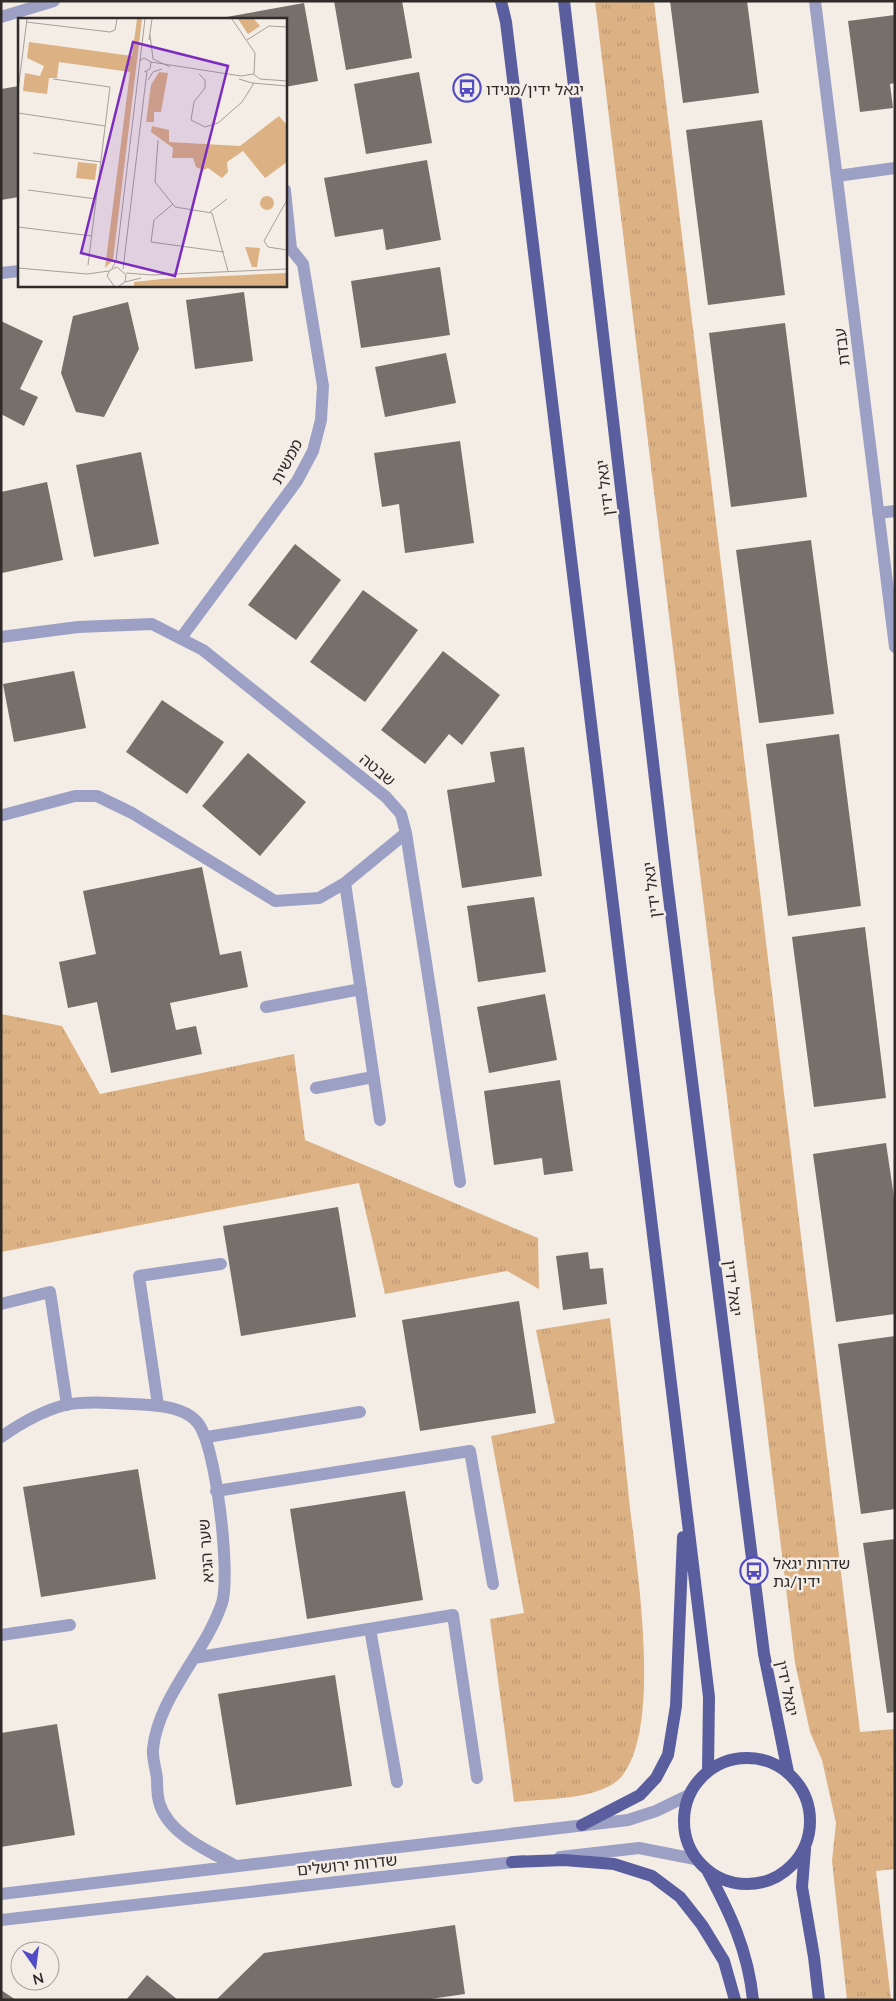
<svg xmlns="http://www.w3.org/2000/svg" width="896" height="2001" font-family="Lato,'Noto Sans Hebrew',sans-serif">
<defs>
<pattern id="park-tufts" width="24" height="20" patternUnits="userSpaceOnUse" patternTransform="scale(1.25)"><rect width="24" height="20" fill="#dcb184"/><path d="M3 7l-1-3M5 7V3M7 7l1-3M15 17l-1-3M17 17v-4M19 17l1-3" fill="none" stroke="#bd9872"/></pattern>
</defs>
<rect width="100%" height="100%" fill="#f4ede5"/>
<!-- park -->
<path fill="url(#park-tufts)" d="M595,1H654L860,1732L895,1729V1869L876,1871L891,2000H847L832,1861L836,1823L822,1760L810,1732L795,1663Z
M1,1014L62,1026L100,1094L294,1054L305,1140L538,1238L539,1289L507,1271L385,1294L359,1183L1,1252Z
M610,1318C617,1379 623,1439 629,1499C636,1564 663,1725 622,1776C603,1800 543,1799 514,1802L490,1619L524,1613L491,1436L555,1423L536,1330Z"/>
<!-- building -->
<path fill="#76706a" d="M334,1H402L412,58L346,70Z
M670,1H747L759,93L683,103Z
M304,3L318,81L285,87V19L221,18Z
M895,15V83L890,84L893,108L860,112L848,21Z
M419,72L432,143L366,154L354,84Z
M19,86V197L1,200V89Z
M762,120L785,295L708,305L686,130Z
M427,160L441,240L386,250L383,229L335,237L324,178Z
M440,267L450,335L361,348L351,281Z
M244,292L253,361L195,369L186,300Z
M128,302L139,349L104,417L76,412L61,373L73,316Z
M1,321L43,341L20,389L38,397L24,426L1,414Z
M785,323L807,497L731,507L709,333Z
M446,353L456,403L385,417L375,367Z
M460,441L474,543L405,553L399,504L382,507L374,453Z
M141,452L159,544L94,557L76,465Z
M47,482L63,560L2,573L1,492Z
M811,540L834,714L759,723L736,550Z
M295,544L341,580L296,640L248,605Z
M363,590L418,630L365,702L310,662Z
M443,651L500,695L462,745L449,734L425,764L381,730Z
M74,671L86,728L14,742L3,684Z
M162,700L224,742L187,794L126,752Z
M839,734L861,906L788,916L766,744Z
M524,747L542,876L462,888L447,790L495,782L490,752Z
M248,753L306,802L260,856L202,806Z
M202,867L220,955L241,951L248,987L170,1003L176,1030L196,1026L202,1054L111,1073L97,1002L68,1008L59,962L96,954L83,891Z
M534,897L546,972L478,982L467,906Z
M865,927L886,1098L814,1107L792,937Z
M545,994L557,1060L489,1073L477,1007Z
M560,1080L573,1171L544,1175L542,1158L494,1165L484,1091Z
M886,1143L895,1204V1314L836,1322L813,1154Z
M338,1207L356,1317L241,1336L223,1226Z
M588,1252L590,1269L603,1268L607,1304L563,1310L556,1256Z
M519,1301L536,1413L420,1431L402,1320Z
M895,1336V1509L861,1514L838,1344Z
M138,1469L156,1579L41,1597L23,1487Z
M405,1491L423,1600L307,1619L290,1509Z
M895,1539V1712L887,1713L863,1543Z
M335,1675L352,1786L236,1805L218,1694Z
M57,1724L75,1835L1,1847V1733Z
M455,1925L465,1994L423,2000H216L264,1953Z
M147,1975L178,2000H126Z
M1,1990L16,2000H1Z"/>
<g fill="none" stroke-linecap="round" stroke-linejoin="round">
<!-- minor -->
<path stroke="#9ca0c5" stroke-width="12" d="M815,1L895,647
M1,17L54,1
M837,176L895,168
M285,190L291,249
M1,273L19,271
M878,513L895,511
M1,637L78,627L152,624L203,650L386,797L401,814L406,833L460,1182
M181,638L297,481L313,451L321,420L323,386L303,264L291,249L285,246
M3,815L75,796H97L132,813L275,901L319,898L345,883L406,833
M345,883L380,1120
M266,1007L361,989
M316,1088L373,1077
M1,1304L50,1292L67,1405
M158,1405L139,1276L221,1264
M1,1437C21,1423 42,1411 65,1405C88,1400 125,1404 149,1405C165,1406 186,1409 197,1422C216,1442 231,1576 222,1603C206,1652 158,1697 153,1749C152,1758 156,1769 157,1779C157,1787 157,1797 160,1805C170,1835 209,1851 234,1865
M207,1437L360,1412
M216,1491L470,1451L493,1584
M370,1629L397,1782
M1,1635L70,1625
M194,1658L453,1615L477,1778
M560,1857L639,1848L695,1859
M1,1894L628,1820L656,1811L689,1795
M1,1920L523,1861"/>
<!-- major -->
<path stroke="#5a5e9e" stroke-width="12" d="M501,1L506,22L709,1697L708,1771
M564,1L667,882L764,1654L788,1772
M684 1821a63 63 0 1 1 126 0a63 63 0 1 1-126 0Z
M582,1825L640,1795L656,1778L668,1755L676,1706L683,1537
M805,1849L802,1887L814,1957L819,2000
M512,1862L564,1860L614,1864L652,1876L680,1897L702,1925L724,1961L735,2000
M707,1870C730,1913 748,1950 753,2000"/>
</g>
<!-- icons -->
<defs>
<g id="bus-ring" transform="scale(1.4375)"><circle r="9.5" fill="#f4ede5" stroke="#514cc3" stroke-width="1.5"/><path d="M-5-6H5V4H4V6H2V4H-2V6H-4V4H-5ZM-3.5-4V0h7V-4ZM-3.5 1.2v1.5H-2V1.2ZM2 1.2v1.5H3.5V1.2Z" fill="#514cc3"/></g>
</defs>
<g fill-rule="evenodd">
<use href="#bus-ring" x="467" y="88"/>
<use href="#bus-ring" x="754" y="1571"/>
</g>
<g text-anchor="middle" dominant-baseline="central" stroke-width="5" stroke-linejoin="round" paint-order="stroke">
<!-- poi labels -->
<g font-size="16" fill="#2e2b29" stroke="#f4ede5" text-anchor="start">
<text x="486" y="88">יגאל ידין/מגידו</text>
<text x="773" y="1562">שדרות יגאל<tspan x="773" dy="18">ידין/גת</tspan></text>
</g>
<!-- street labels -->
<g font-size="16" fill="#2e2b29" stroke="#f4ede5">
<text transform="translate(841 347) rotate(-97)">עבדת</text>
<text transform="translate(286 461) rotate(-62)">ממשית</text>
<text transform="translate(604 488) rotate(-97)">יגאל ידין</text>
<text transform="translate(378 769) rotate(40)">שבטה</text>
<text transform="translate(651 890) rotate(-97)">יגאל ידין</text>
<text transform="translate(734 1288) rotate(83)">יגאל ידין</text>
<text transform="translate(205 1551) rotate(-94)">שער הגיא</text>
<text transform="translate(788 1688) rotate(78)">יגאל ידין</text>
<text transform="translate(347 1864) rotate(-6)">שדרות ירושלים</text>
</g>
</g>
<!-- overview -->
<g transform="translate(18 18)">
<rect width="269" height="269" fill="#f4ede5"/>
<path d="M242 185a7 7 0 1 1 14 0a7 7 0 1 1-14 0ZM227,229L242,230L239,249H234ZM269,255V268H116V264L144,261Z" fill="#dcb184"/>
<path d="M119,1H124L95,242L87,250L112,54L41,44L39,60H31L29,76L5,73L7,55L22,58L26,48L9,40L11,24L114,38ZM220,1H236L242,8L230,16ZM141,54L150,55L143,94H136V104H128L133,67ZM261,98L269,107V144L247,160L225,133L209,144L210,154L204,160L190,150L185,152L178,149L175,140H154L155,130L133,114L134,108L151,112V124L222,128ZM60,144L79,146L77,162L58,160Z" fill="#dcb184"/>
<path fill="none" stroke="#a59f9a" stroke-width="1" d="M214,1L237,35L236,56M8,4L92,14L97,12L99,1M132,17L135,41L152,49M131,22L134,1M229,22L251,8L269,9M121,43L126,40L133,44L132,51L126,54M133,44L223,58L235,56L242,61L269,63M181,56L187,62V70L176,84L173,102L187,109L200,105L224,84L236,65M35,61L92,69L70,247M221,61L234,65L269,68M130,62L135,54L144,51M0,73L9,1M0,95L87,108M140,122L137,164L157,189L194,195L210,253M15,135L83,144M10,172L78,181M269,182L246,223L250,229L269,232M155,186L136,202L133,224L206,234M192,194L209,181M0,209L74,218M0,250L69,256L91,253M94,250L98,243L127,1M105,251L129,53M108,255L134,257L269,251M107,264L123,260M96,268L89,258L92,252L99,249L108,257L107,264L101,268"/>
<path fill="#7b2cbf" fill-opacity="0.15" stroke="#7b2cbf" stroke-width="2.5" d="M115,24L210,48L157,258L63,235Z"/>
<rect width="269" height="269" fill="none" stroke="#2e2b29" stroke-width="2.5"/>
</g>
<!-- border -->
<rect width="896" height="2001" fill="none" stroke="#2e2b29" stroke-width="5"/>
<!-- north arrow -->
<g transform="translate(35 1966) rotate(166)"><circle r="24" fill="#f4ede5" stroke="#a59f9a"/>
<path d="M0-4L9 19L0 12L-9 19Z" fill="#514cc3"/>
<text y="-8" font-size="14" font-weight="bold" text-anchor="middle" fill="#2e2b29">N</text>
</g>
</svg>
